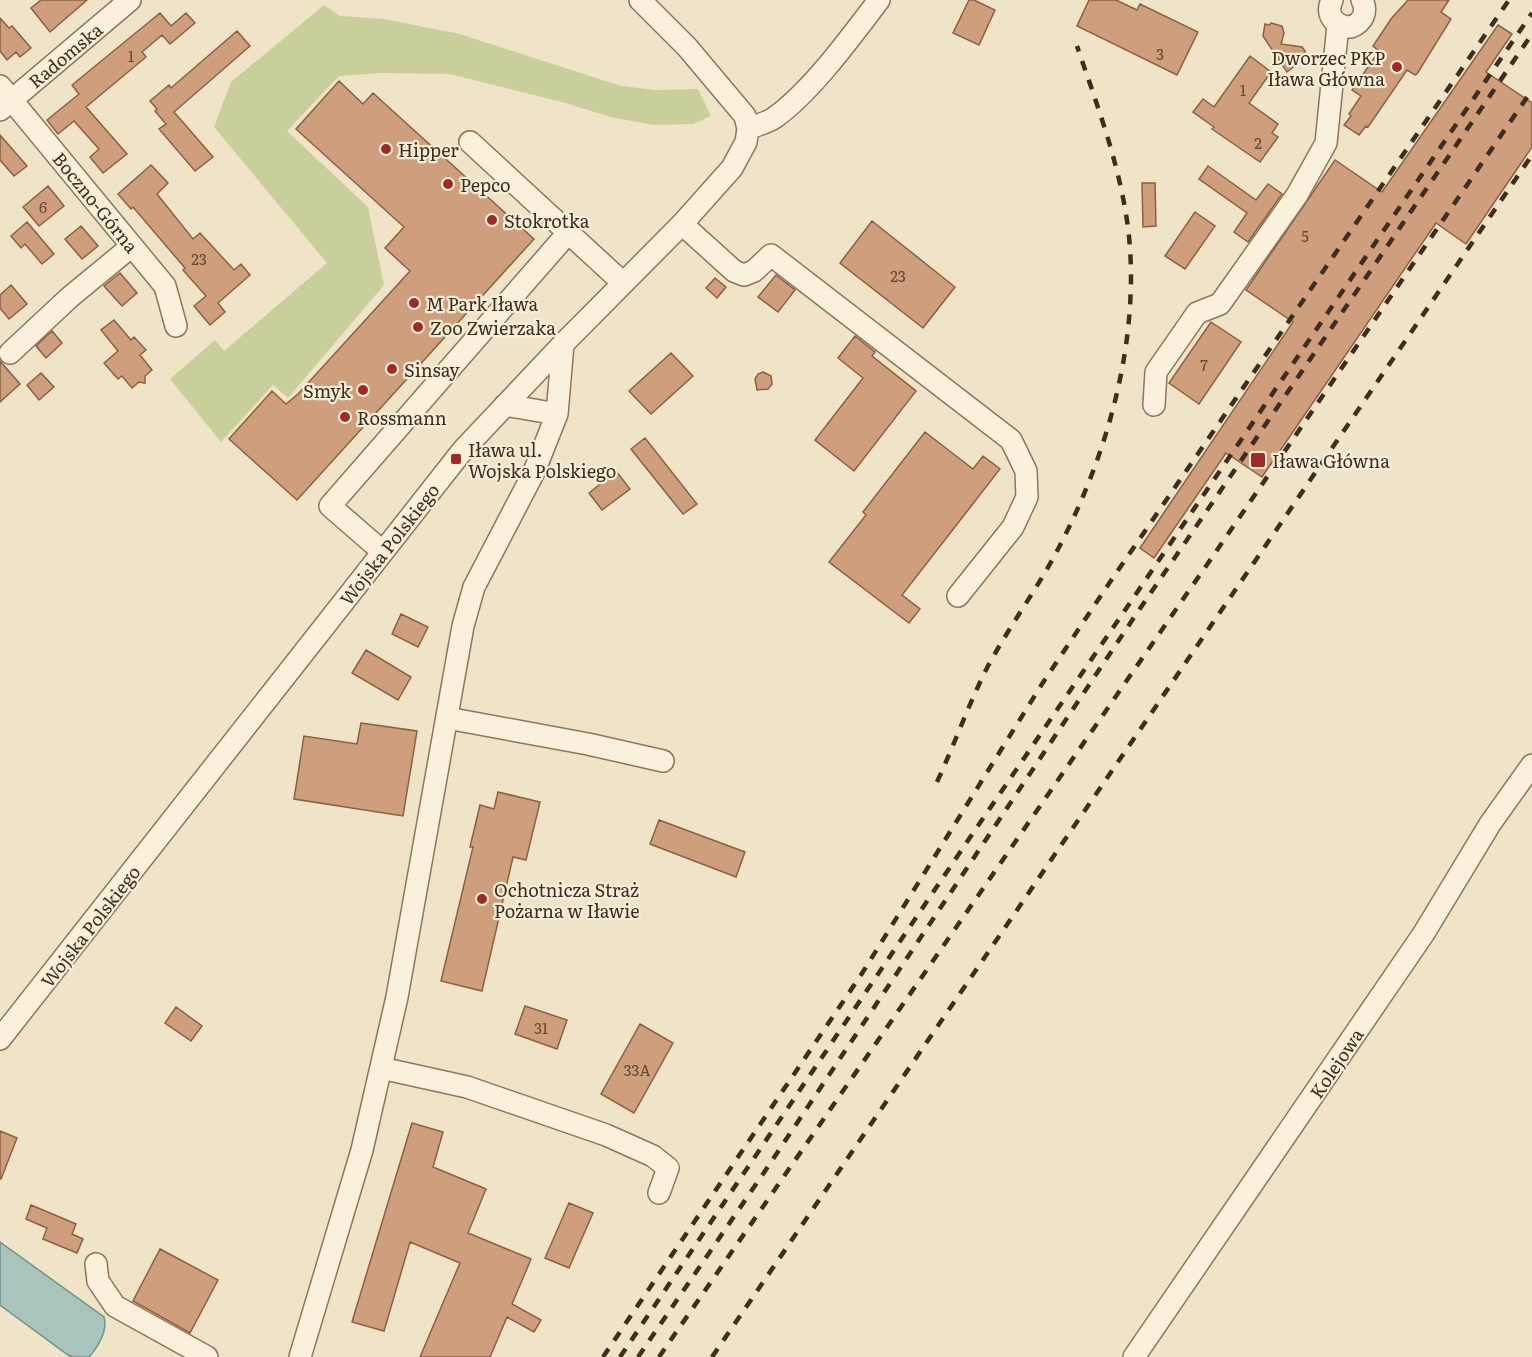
<svg xmlns="http://www.w3.org/2000/svg" width="1532" height="1357" font-family="Literata,serif">
<rect width="100%" height="100%" fill="#f0e4c8"/>
<!-- green -->
<path fill="#c9cf9b" d="M324,5L340,16L384,19L460,34L621,86L656,90L698,89L711,116L693,124L654,125L614,118L562,102L450,74L380,73L339,76L287,131L368,207L384,285L288,398L273,385L221,442L170,379L215,340L224,351L327,263L214,127L231,82Z"/>
<!-- water -->
<path fill="#a9c4bc" stroke="#6f938a" stroke-width="1.5" d="M0,1242L104,1317C108,1331 98,1347 89,1357H73L68,1355L0,1305Z"/>
<!-- building -->
<path fill="#cf9f7d" stroke="#8d5f41" stroke-width="1.5" d="M41,0H87L50,32L31,8Z
M969,0H974L995,10L979,45L953,33Z
M1089,0H1116L1137,10L1140,4L1198,32L1177,75L1077,26Z
M1408,0H1449L1441,12L1451,19L1417,74L1415,75L1407,70L1368,127L1366,126L1359,135L1344,125L1351,116L1349,114L1361,96L1352,90L1379,51L1373,46L1391,19Z
M160,13L171,26L186,13L195,23L170,44L162,35L142,52L146,57L86,107L127,154L103,173L90,157L99,149L74,121L58,134L47,120L79,94L72,85Z
M0,18L9,28L12,26L31,48L20,57L16,52L7,60L0,51Z
M1271,23L1282,26L1284,33L1281,44L1302,47L1305,51V58L1287,72L1263,36L1265,24L1269,25Z
M1498,25L1512,34L1486,72L1532,103V147L1466,244L1436,223L1262,477L1226,453L1154,558L1140,548L1293,322L1246,290L1335,160L1382,192Z
M237,31L250,46L174,112L213,157L195,171L159,129L166,124L155,111L157,109L150,101L169,85L171,88Z
M1250,56L1271,72L1249,103L1278,124L1272,133L1278,137L1260,162L1212,129L1214,127L1193,112L1203,99L1214,107Z
M339,81L363,104L373,93L534,239L297,500L229,439L272,391L286,404L298,394L410,271L385,248L404,227L296,129Z
M0,135L27,166L14,176L0,160Z
M151,165L168,183L157,194L193,239L200,233L234,270L241,264L250,275L218,303L225,312L210,325L194,306L206,296L183,270L185,268L133,207L131,209L118,194Z
M1208,166L1256,200L1268,184L1282,194L1248,242L1234,232L1247,213L1199,179Z
M1142,183H1155L1156,226L1143,227Z
M48,186L64,206L39,226L23,207Z
M1195,212L1215,226L1185,269L1165,256Z
M872,221L955,287L923,328L840,263Z
M27,222L54,254L42,264L25,244L21,248L11,236Z
M81,226L98,246L82,259L65,239Z
M120,273L137,293L122,306L104,286Z
M776,275L795,290L778,312L758,297Z
M715,278L726,287L717,298L706,288Z
M11,285L27,304L9,319L0,308V295Z
M114,320L131,340L134,337L146,350L140,355L152,370L145,376V383L139,382L132,388L122,376L118,379L104,363L118,351L101,330Z
M1211,322L1241,342L1199,404L1169,383Z
M52,331L62,343L46,358L36,346Z
M855,336L875,352L872,356L916,391L854,471L815,440L863,378L838,358Z
M671,353L693,376L651,414L629,391Z
M0,361L20,384L0,402Z
M763,372L771,376L772,384L768,389L757,390L755,379L758,374Z
M41,373L54,387L39,400L27,385Z
M925,432L973,469L983,456L1000,469L902,595L920,609L909,623L829,562L866,515L863,512Z
M645,438L697,504L683,514L631,449Z
M616,471L630,489L602,510L589,493Z
M401,614L428,627L418,647L392,634Z
M366,650L411,677L398,700L352,673Z
M361,723L417,731L403,816L294,799L304,736L357,744Z
M498,792L540,802L526,860L513,857L482,991L441,981L473,847H470L480,805L494,809Z
M659,820L745,852L736,877L650,844Z
M525,1006L567,1020L557,1049L515,1034Z
M176,1007L202,1026L191,1041L165,1023Z
M640,1024L673,1043L634,1113L601,1094Z
M412,1123L443,1132L433,1167L486,1189L468,1233L531,1259L512,1304L541,1320L534,1332L507,1317L490,1357H420L460,1263L410,1242L384,1331L352,1322Z
M0,1131L17,1138L1,1179H0Z
M569,1203L593,1213L569,1268L545,1258Z
M31,1205L76,1224L72,1234L83,1239L77,1253L43,1239L47,1228L26,1219Z
M160,1249L218,1280L190,1333L133,1301Z"/>
<g fill="none" stroke-linecap="round" stroke-linejoin="round">
<!-- minor casing -->
<g stroke="#8d765c" stroke-width="24">
<path id="minor" d="M1332,0C1325,15 1335,27 1351,27C1363,22 1368,12 1362,0
M0,86L165,286L176,326
M0,110L130,0
M748,129C756,125 767,123 774,118C811,92 851,37 879,0
M470,142L623,283
M682,224L734,271L744,275L754,271L771,255L1011,440L1026,471L1027,497L1013,527L958,596
M10,353L70,297L132,246
M505,405L557,414
M1154,405L1156,372L1197,313L1220,304L1297,195L1326,143L1338,25
M383,552L330,506L568,233
M447,718L588,744L663,761
M0,1039L463,450L563,344L682,224L732,168L746,142L748,129L745,116L687,47L640,0
M381,1068L467,1087L606,1135L653,1156L668,1168L659,1193
M96,1264L98,1281L115,1306L207,1357
M300,1357L362,1150L397,997L463,626L474,587L534,472L557,414L563,344
M1134,1357L1424,933L1490,824L1532,765"/>
</g>
<!-- minor -->
<use href="#minor" stroke="#faf1dc" stroke-width="21"/>
<!-- rail -->
<path stroke="#3d2e20" stroke-width="4.5" stroke-dasharray="10 10" stroke-linecap="butt" d="M937,782C955,743 969,703 988,666C1009,627 1035,592 1056,553C1105,461 1137,352 1130,248C1125,178 1099,111 1077,46
M603,1357L861,975L1042,684L1110,582L1509,0
M620,1357L971,836L1532,13
M638,1357L763,1174L1135,616L1532,34
M659,1357L1215,553L1532,90
M712,1357L1532,155"/>
</g>
<!-- markers -->
<g fill="#9e2a2b" stroke="#f7eed8" stroke-width="2">
<circle cx="1397" cy="67" r="6"/>
<circle cx="386" cy="149" r="6"/>
<circle cx="448" cy="184" r="6"/>
<circle cx="492" cy="220" r="6"/>
<circle cx="414" cy="303" r="6"/>
<circle cx="418" cy="327" r="6"/>
<circle cx="392" cy="369" r="6"/>
<circle cx="363" cy="390" r="6"/>
<circle cx="345" cy="417" r="6"/>
<rect x="450" y="453" width="12" height="12" rx="3"/>
<rect x="1250" y="452" width="16" height="16" rx="3"/>
<circle cx="482" cy="899" r="6"/>
</g>
<g text-anchor="middle" dominant-baseline="central" stroke-width="4.5" stroke-linejoin="round" paint-order="stroke">
<!-- number labels -->
<g font-size="15" fill="#624a37">
<text x="1160" y="53">3</text>
<text x="131" y="55">1</text>
<text x="1243" y="89">1</text>
<text x="1258" y="142">2</text>
<text x="43" y="206">6</text>
<text x="1305" y="235">5</text>
<text x="199" y="258">23</text>
<text x="898" y="275">23</text>
<text x="1204" y="364">7</text>
<text x="541" y="1027">31</text>
<text x="637" y="1069">33A</text>
</g>
<!-- street labels -->
<g font-size="18" fill="#3d2e20" stroke="#f7eed8">
<text transform="translate(65 55) rotate(-40)">Radomska</text>
<text transform="translate(96 202) rotate(51)">Boczno-Górna</text>
<text transform="translate(389 544) rotate(-52)">Wojska Polskiego</text>
<text transform="translate(90 926) rotate(-52)">Wojska Polskiego</text>
<text transform="translate(1336 1063) rotate(-56)">Kolejowa</text>
</g>
<!-- poi labels -->
<g font-size="18" fill="#3d2e20" stroke="#f7eed8" text-anchor="start">
<text x="1385" y="57" text-anchor="end">Dworzec PKP<tspan x="1385" dy="21">Iława Główna</tspan></text>
<text x="398" y="149">Hipper</text>
<text x="460" y="184">Pepco</text>
<text x="504" y="220">Stokrotka</text>
<text x="426" y="303">M Park Iława</text>
<text x="430" y="327">Zoo Zwierzaka</text>
<text x="404" y="369">Sinsay</text>
<text x="351" y="390" text-anchor="end">Smyk</text>
<text x="357" y="417">Rossmann</text>
<text x="468" y="449">Iława ul.<tspan x="468" dy="21">Wojska Polskiego</tspan></text>
<text x="1272" y="460">Iława Główna</text>
<text x="494" y="889">Ochotnicza Straż<tspan x="494" dy="21">Pożarna w Iławie</tspan></text>
</g>
</g>
</svg>
